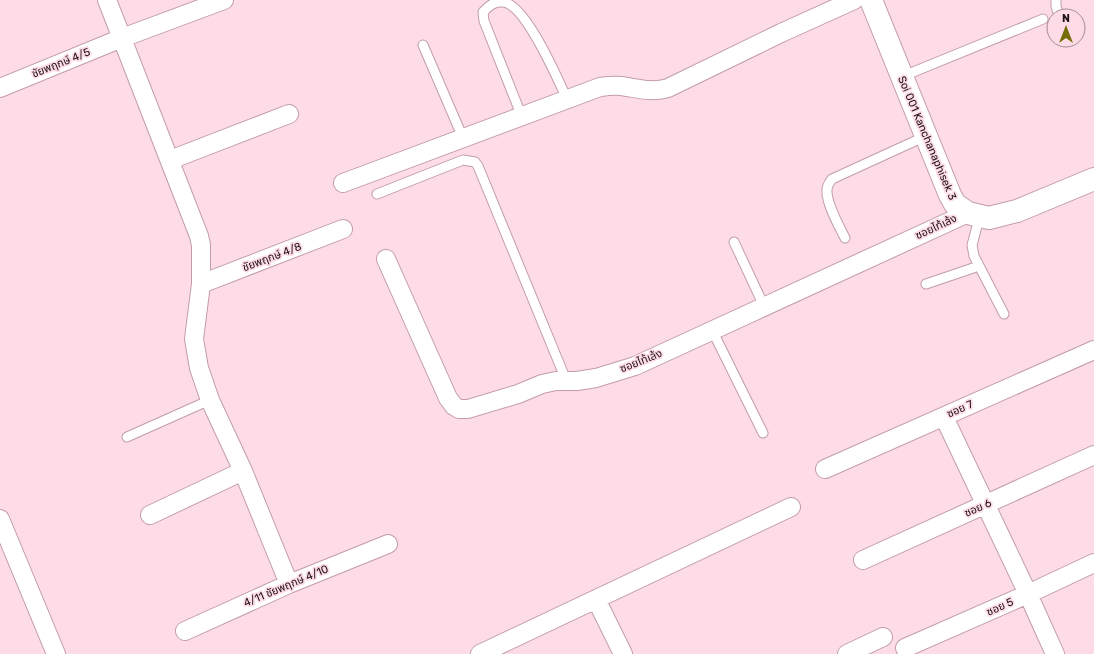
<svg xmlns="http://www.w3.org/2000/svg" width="1094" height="654" font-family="Rubik,'Noto Sans Thai',sans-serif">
<rect width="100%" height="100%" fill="#fddce7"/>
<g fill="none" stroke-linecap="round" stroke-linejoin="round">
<!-- lane casing -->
<g stroke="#c39caa" stroke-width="11">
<path id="lane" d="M1056,0V6L1059,16
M423,45L463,138
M901,77L1043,19
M522,117L484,21L483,12C488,7 494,1 502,2C525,2 558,80 567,99
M377,194L463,160L475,162L478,166L566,380
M980,215L972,245L974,256L1004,314
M845,238C839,226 826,203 827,190C827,185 829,183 832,179L926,136
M734,242L764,306
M926,284L979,266
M712,330L763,433
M127,437L210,400"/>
</g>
<!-- street casing -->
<g stroke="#c39caa" stroke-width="20">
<path id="street" d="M107,0L199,236L201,245V284L194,339L199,368L210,400L243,471L289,584
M0,88L122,38L224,0
M170,160L289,114
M343,183L600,87C607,86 614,85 621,86C637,88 652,93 668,88L781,33L854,0
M386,259L448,398L454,406L459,409H468L518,394L542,384L556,381H577L596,378L635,366L968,213
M201,284L343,229
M944,417L1028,594L1055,654
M825,469L1094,350
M150,515L243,471
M0,519L56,654
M863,560L1094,455
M596,599L623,654
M185,631L289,584L388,544
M905,648L1028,594L1094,563
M480,654L791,507
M847,654L883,637"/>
</g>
<!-- secondary casing -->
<g stroke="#c39caa" stroke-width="24">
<path id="secondary" d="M871,0L950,195L955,204L968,213L989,218L1017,211L1094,179"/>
</g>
<!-- lane -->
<use href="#lane" stroke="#fff" stroke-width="9"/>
<!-- street -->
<use href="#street" stroke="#fff" stroke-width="18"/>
<!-- secondary -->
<use href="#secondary" stroke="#fff" stroke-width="22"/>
</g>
<g text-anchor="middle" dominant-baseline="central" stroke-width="3.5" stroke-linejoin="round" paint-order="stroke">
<!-- street labels -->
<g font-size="11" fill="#1f1116" stroke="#fddce7">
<text transform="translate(61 63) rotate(-22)">ชัยพฤกษ์ 4/5</text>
<text transform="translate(927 138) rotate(67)">Soi 001 Kanchanaphisek 3</text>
<text transform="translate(936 227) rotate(-25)">ซอยไท้เล้ง</text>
<text transform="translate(272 257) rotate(-21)">ชัยพฤกษ์ 4/8</text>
<text transform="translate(641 361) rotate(-22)">ซอยไท้เล้ง</text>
<text transform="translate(960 409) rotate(-24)">ซอย 7</text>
<text transform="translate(978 508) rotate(-24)">ซอย 6</text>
<text transform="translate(286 586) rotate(-23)">4/11 ชัยพฤกษ์ 4/10</text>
<text transform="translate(1000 607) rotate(-24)">ซอย 5</text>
</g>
</g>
<!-- north arrow -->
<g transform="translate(1066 28)"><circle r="19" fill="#fddce7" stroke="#a48b93"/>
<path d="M0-3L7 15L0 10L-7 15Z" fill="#746c07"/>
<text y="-6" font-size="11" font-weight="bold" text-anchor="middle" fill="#1f1116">N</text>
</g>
</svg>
